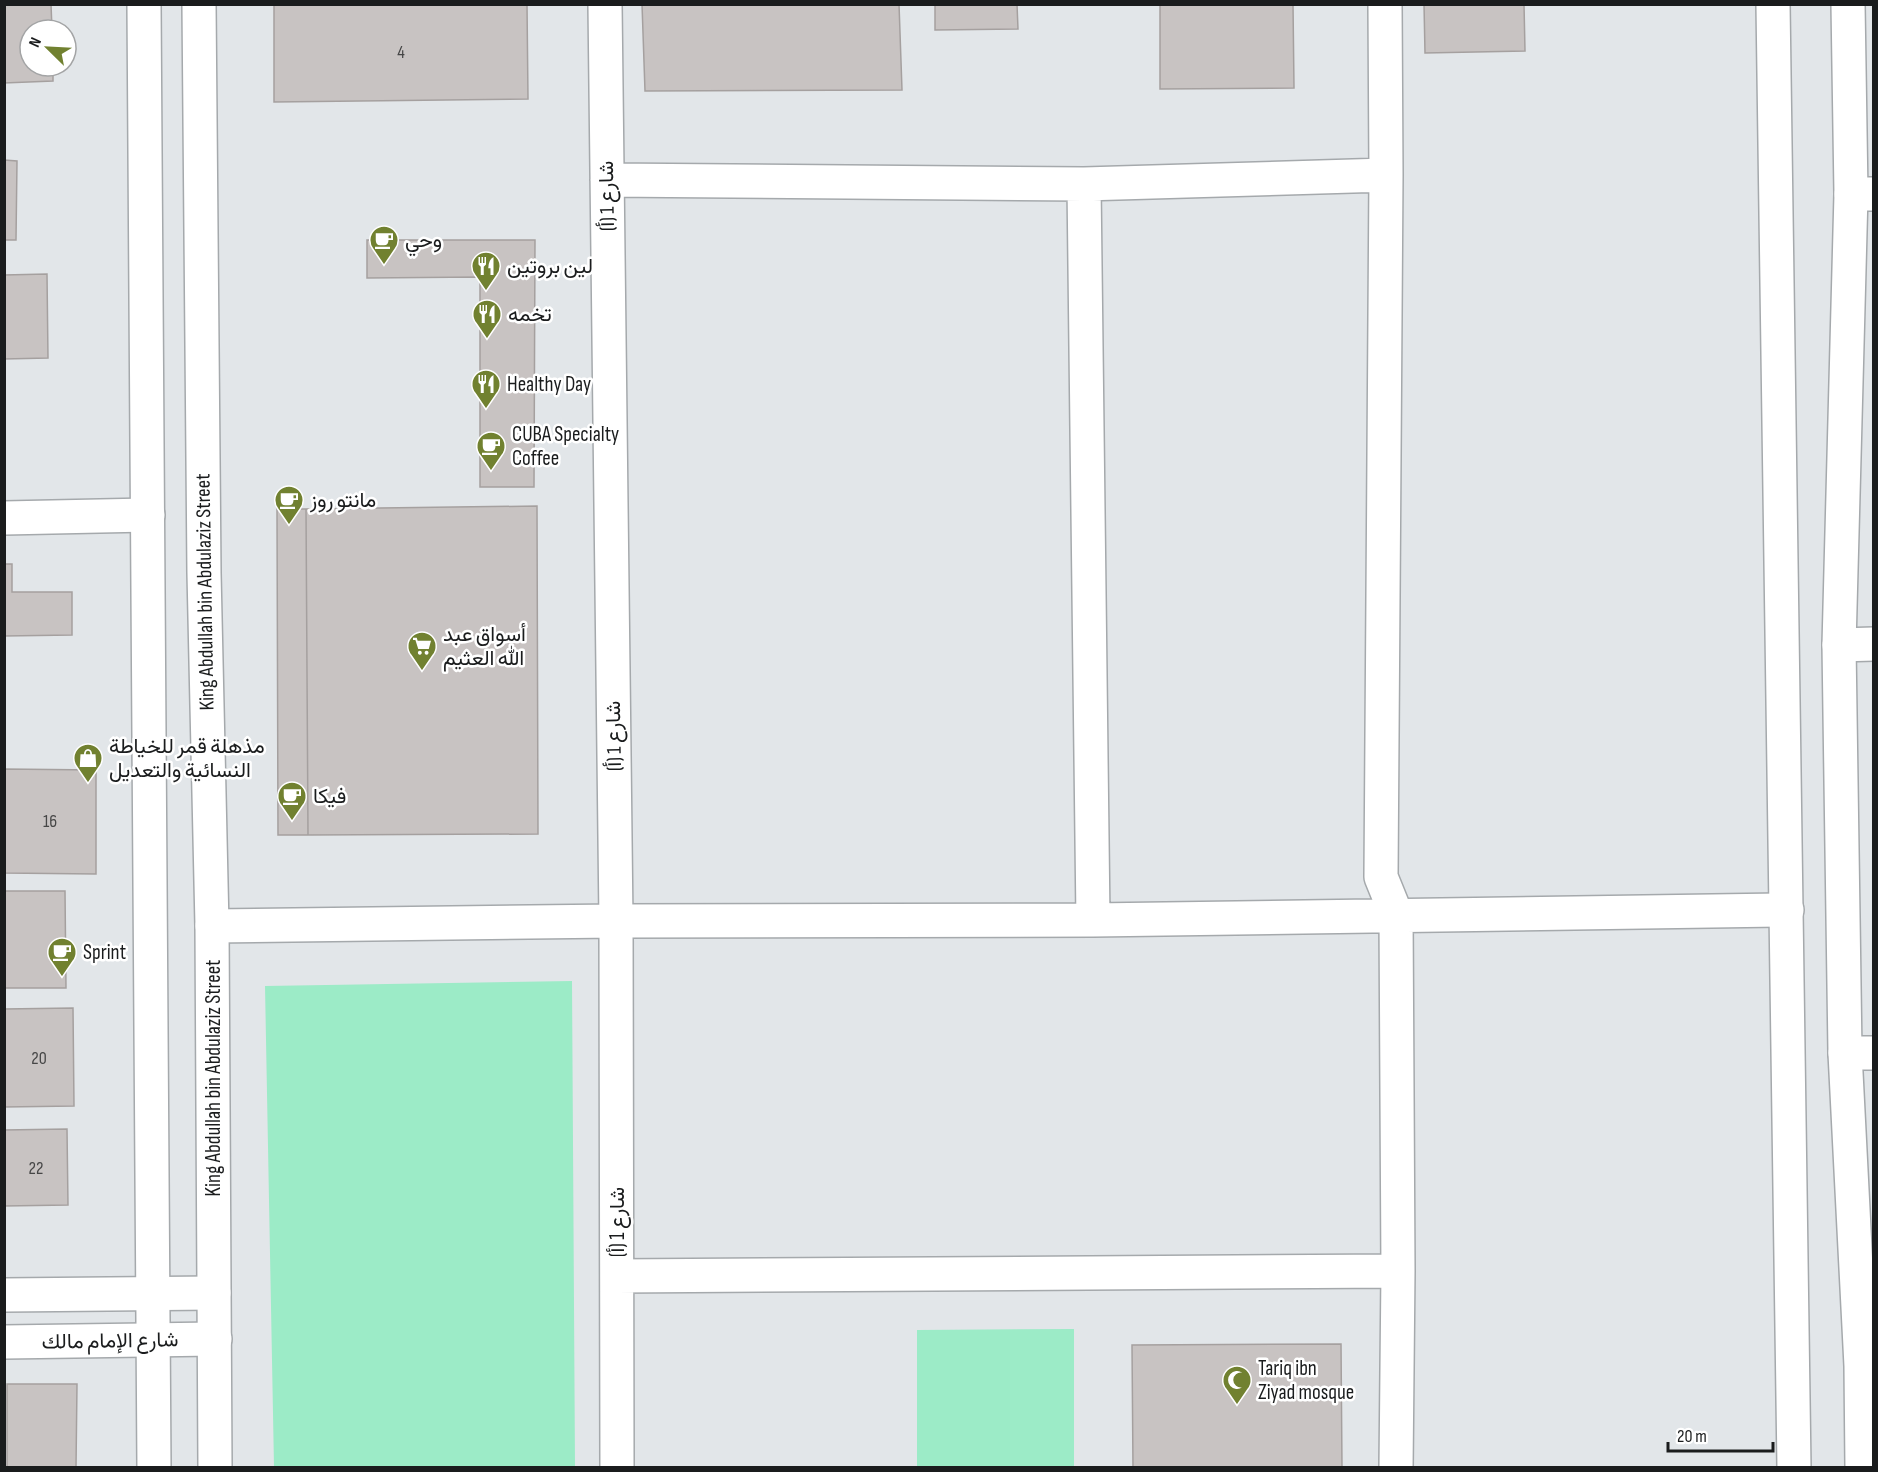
<svg xmlns="http://www.w3.org/2000/svg" width="1878" height="1472" font-family="'Sofia Sans Condensed',Vazirmatn,sans-serif">
<rect width="100%" height="100%" fill="#e2e6e9"/>
<!-- green -->
<path fill="#9cebc7" d="M572,981L575,1467H274L265,986Z
M1074,1329V1467H917V1330Z"/>
<!-- building -->
<path fill="#c8c3c2" stroke="#a5a09f" stroke-width="1.5" d="M4,4H51L52,30H30V66H53V81L4,83Z
M274,4H527L528,99L274,102Z
M642,4H899L902,90L645,91Z
M935,4H1017L1018,29L935,30Z
M1160,4H1293L1294,88L1160,89Z
M1424,4H1524L1525,51L1425,53Z
M4,160L17,161L16,240H4Z
M367,240H535L534,487H480V277L367,278Z
M47,274L48,358L4,359V275Z
M537,506L538,834L308,835L306,509Z
M277,509H306L308,835H278Z
M4,564H12V592H72V635L4,636Z
M4,769L96,770V874L4,873Z
M4,891H65L66,988H4Z
M73,1008L74,1106L4,1107V1009Z
M67,1129L68,1205L4,1206V1130Z
M1341,1344L1342,1468H1133L1132,1345Z
M7,1384H77L76,1468H7Z"/>
<g fill="none" stroke-linecap="round" stroke-linejoin="round">
<!-- street casing -->
<g stroke="#a5a9ac" stroke-width="36">
<path id="street" d="M605,4L616,921L617,1468
M1385,4L1386,175L1381,877L1396,914L1398,1271L1396,1468
M607,180L1084,184L1386,175
M1084,184L1093,920
M1851,194H1874
M4,518L148,515
M1839,645L1874,644
M212,926L616,921L1093,920L1787,910
M1845,1053H1874
M617,1276L1398,1271
M4,1295L214,1293
M4,1342L215,1339"/>
</g>
<!-- secondary casing -->
<g stroke="#a5a9ac" stroke-width="36">
<path id="secondary" d="M144,4L154,1468
M199,4L204,573L212,926L215,1468
M1773,4L1794,1468
M1848,4L1851,194L1839,645L1845,1053L1861,1366L1862,1468"/>
</g>
<!-- street -->
<use href="#street" stroke="#fff" stroke-width="33"/>
<!-- secondary -->
<use href="#secondary" stroke="#fff" stroke-width="33"/>
</g>
<!-- icons -->
<defs>
<g id="cafe-pin" transform="scale(1.5)"><path d="M0 17L-7.5 6A9.5 9.5 0 1 1 7.5 6Z" fill="#718130" stroke="#fff"/><path d="M-5.5-4.5H6V0H3Q3 3.5 0 3.5H-2.5Q-5.5 3.5-5.5 0ZM3-3.2v2h1.7v-2ZM-6 4.5H4V6H-6Z" fill="#fff"/></g>
<g id="restaurant-pin" transform="scale(1.5)"><path d="M0 17L-7.5 6A9.5 9.5 0 1 1 7.5 6Z" fill="#718130" stroke="#fff"/><path d="M-5-6h1v4h1v-4h1v4h1v-4h1v5L-1.5 .5V6h-2V.5L-5-1ZM5-6V6H3V1.5H1.5Q1.5-4 5-6Z" fill="#fff"/></g>
<g id="supermarket-pin" transform="scale(1.5)"><path d="M0 17L-7.5 6A9.5 9.5 0 1 1 7.5 6Z" fill="#718130" stroke="#fff"/><path d="M-6-5.5h2.5l.6 2H6L4.5 2H-2.5L-4.4-4H-6ZM-1.5 3.2a1.3 1.3 0 1 0 .1 0ZM3 3.2a1.3 1.3 0 1 0 .1 0Z" fill="#fff"/></g>
<g id="shop-pin" transform="scale(1.5)"><path d="M0 17L-7.5 6A9.5 9.5 0 1 1 7.5 6Z" fill="#718130" stroke="#fff"/><path d="M-5-2.5h2.3a2.7 3.5 0 0 1 5.4 0H5L5.5 6h-11ZM-1.5-2.5h3a1.5 2.3 0 0 0-3 0Z" fill="#fff"/></g>
<g id="mosque-pin" transform="scale(1.5)"><path d="M0 17L-7.5 6A9.5 9.5 0 1 1 7.5 6Z" fill="#718130" stroke="#fff"/><path d="M3.5-4.9A6 6 0 1 0 3.5 4.9A5 5 0 1 1 3.5-4.9Z" fill="#fff"/></g>
</defs>
<g fill-rule="evenodd">
<use href="#cafe-pin" x="384" y="240"/>
<use href="#restaurant-pin" x="486" y="266"/>
<use href="#restaurant-pin" x="487" y="314"/>
<use href="#restaurant-pin" x="486" y="384"/>
<use href="#cafe-pin" x="491" y="446"/>
<use href="#cafe-pin" x="289" y="500"/>
<use href="#supermarket-pin" x="422" y="646"/>
<use href="#shop-pin" x="88" y="758"/>
<use href="#cafe-pin" x="292" y="796"/>
<use href="#cafe-pin" x="62" y="952"/>
<use href="#mosque-pin" x="1237" y="1380"/>
</g>
<g text-anchor="middle" dominant-baseline="central" stroke-width="5" stroke-linejoin="round" paint-order="stroke">
<!-- number labels -->
<g font-size="18" fill="#464646">
<text x="401" y="52">4</text>
<text x="50" y="821">16</text>
<text x="39" y="1058">20</text>
<text x="36" y="1168">22</text>
</g>
<!-- street labels -->
<g font-size="21" fill="#1a1c1d" stroke="#fff">
<text transform="translate(607 196) rotate(-91)">شارع 1 (أ)</text>
<text transform="translate(205 592) rotate(-91)">King Abdullah bin Abdulaziz Street</text>
<text transform="translate(614 736) rotate(-91)">شارع 1 (أ)</text>
<text transform="translate(213 1078) rotate(-90)">King Abdullah bin Abdulaziz Street</text>
<text transform="translate(617 1222) rotate(-90)">شارع 1 (أ)</text>
<text transform="translate(110 1341) rotate(-1)">شارع الإمام مالك</text>
</g>
<!-- poi labels -->
<g font-size="21" fill="#1a1c1d" stroke="#fff" text-anchor="start">
<text x="405" y="240">وحي</text>
<text x="507" y="266">لين بروتين</text>
<text x="508" y="314">تخمه</text>
<text x="507" y="384">Healthy Day</text>
<text x="512" y="434">CUBA Specialty<tspan x="512" dy="24">Coffee</tspan></text>
<text x="310" y="500">مانتو روز</text>
<text x="443" y="634">أسواق عبد<tspan x="443" dy="24">الله العثيم</tspan></text>
<text x="109" y="746">مذهلة قمر للخياطة<tspan x="109" dy="24">النسائية والتعديل</tspan></text>
<text x="313" y="796">فيكا</text>
<text x="83" y="952">Sprint</text>
<text x="1258" y="1368">Tariq ibn<tspan x="1258" dy="24">Ziyad mosque</tspan></text>
</g>
</g>
<!-- border -->
<rect width="1878" height="1472" fill="none" stroke="#1a1c1d" stroke-width="12"/>
<!-- north arrow -->
<g transform="translate(48 48) rotate(294)"><circle r="28" fill="#ffffff" stroke="#a3a4a5" stroke-width="1.5"/>
<path d="M0-4.5L10 22L0 15L-10 22Z" fill="#718130"/>
<text y="-9" font-size="16" font-weight="bold" text-anchor="middle" fill="#1a1c1d">N</text>
</g>
<!-- scale -->
<path d="M1668 1442v9h105v-9" fill="none" stroke="#1a1c1d" stroke-width="3"/>
<text x="1677" y="1442" font-size="18" fill="#1a1c1d" stroke="#ffffff" stroke-width="4.5" paint-order="stroke">20 m</text>
</svg>
